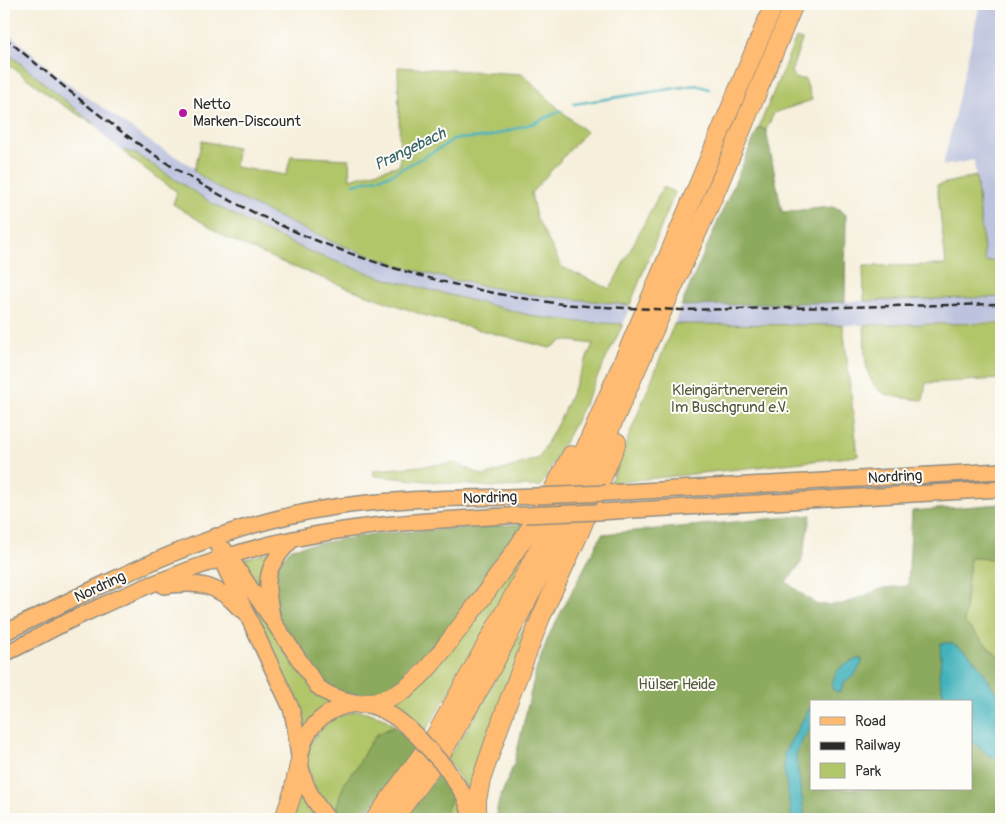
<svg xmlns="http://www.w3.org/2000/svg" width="1005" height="823" font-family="Pangolin,sans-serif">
<rect width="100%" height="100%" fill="#fdfcf7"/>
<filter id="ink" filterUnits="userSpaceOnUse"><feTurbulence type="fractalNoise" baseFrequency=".02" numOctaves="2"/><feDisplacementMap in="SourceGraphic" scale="10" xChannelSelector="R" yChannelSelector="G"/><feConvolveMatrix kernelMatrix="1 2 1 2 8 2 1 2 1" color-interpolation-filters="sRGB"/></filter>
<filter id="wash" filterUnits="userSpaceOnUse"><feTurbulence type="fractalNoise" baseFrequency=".0096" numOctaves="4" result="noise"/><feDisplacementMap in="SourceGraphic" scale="20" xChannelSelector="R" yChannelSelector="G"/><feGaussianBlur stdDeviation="1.12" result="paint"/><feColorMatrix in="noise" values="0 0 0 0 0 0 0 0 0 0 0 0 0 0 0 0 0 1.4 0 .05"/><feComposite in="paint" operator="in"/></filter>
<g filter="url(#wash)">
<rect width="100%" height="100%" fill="#f6efdc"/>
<!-- industrial -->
<path fill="#bdc3de" d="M980,4H1001V261L985,262L974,160L943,166Z
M4,30L66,82L152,143L195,168L194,172L218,188L267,212L314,234L320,235L330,241L385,261L388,260L396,265L456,281H468L472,284L528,294L630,305L623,324L581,322L537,317L460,298L386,279L315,254L265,231L213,204L136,154L122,150L106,138L95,125L4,51Z
M1001,297V322L864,325L674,324L681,306Z"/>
<!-- green -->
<path fill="#b1c569" stroke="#6e784a" d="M796,38L802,40L791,72L796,79H805L812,100L774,113L766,130L759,127Z
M4,50L95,125L61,104L4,61Z
M398,67L523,74L559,109L586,132L531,193L536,217L562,267L610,289L663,187L675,192L630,305L528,294L472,284L468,281H456L396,265L388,260L385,261L330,241L320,235L314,234L218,188L194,171L202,141L237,148L235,167L286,175L291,156L349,159L350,179L400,165Z
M122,150L136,154L213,204L265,231L315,254L386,279L537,317L581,322L623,324L575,423L541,486L491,487L374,476V470L455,463L484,476L539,458L561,417L593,344L564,340L550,348L426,316L348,288L286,264L227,238L173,204L177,192L129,157Z
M976,176L985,261H1001V297L864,301L863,266L946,265L937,185Z
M1001,323V379L926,383L923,400C912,399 899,398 888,395C860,385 866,348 864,325Z
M674,324L843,325L858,456L610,483Z
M542,522L505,595L462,673L424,733L383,706Z
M1001,534V660L964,622L970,558L999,559Z
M273,551L265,600L238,561Z
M228,564L336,703L302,731Z
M543,593L473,797L447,759L469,726Z
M360,710L382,717L395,726L376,735L367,748L357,767L345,782L335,813L336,819H335L321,803L306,767L309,744L329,718Z
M299,781L320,819H288Z
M455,791L468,819H443Z"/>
<!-- forest -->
<path fill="#8caa5d" stroke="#5c6a44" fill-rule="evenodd" d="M759,127L766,130L782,212L831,207L840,209L846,215L845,302L681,306Z
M1001,504L999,559L970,558L964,622L1001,660V819H495L499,800L514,764L536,670L549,635L602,534L811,515L801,563L786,582L817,605L843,604L883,588L908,586L912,511ZM811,702H971V789H811Z
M524,524L481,592L402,686L357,700L334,691L315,672L281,622L272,601V571L291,548L373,534Z
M395,726L416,747L362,819H336L335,813L339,798L345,782L357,767L367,748L376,735Z
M439,773L455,791L443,819H405Z"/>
<!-- water -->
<path fill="#42b2bc" stroke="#366e74" d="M941,643H952L967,652L981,668L1001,701V761L990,756L971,741V702H945L939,676L941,658L940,645Z
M858,659H862V663L854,676L844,683L840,693L833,690C831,685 832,683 834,678C837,666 848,664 858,659Z
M811,705V726L799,747L796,756L805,819H792L784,770V753Z"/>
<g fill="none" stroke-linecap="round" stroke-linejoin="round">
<!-- stream -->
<path stroke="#42b2bc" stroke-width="2.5" d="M574,104L696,85L709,89
M354,184L390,175L444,146L453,139L488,137L534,123L561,111"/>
</g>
</g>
<g filter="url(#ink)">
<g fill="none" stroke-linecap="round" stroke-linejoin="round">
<!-- major casing -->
<g stroke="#908d84" stroke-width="18">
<path id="major" d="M606,493L1001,471
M598,512L1001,489
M216,536L221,559L291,708C298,731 296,755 304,778C308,793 318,807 328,819
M224,549L317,686C339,704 356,699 380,709C395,715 407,726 418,737
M164,586C196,581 217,583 240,609
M272,616C265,579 264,568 292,540
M4,633C109,581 217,524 335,507C401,497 469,499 536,496
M4,654C28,643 51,629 75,618C125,594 177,573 229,556C325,525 426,520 526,515
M301,754C306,725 327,708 355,704
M446,768L464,795L472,819"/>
</g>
<!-- highway casing -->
<g stroke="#908d84" stroke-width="20">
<path id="highway" d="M359,704C376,702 391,699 405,689C428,672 444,648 461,626C502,572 542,516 571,455
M284,819L293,792L300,760
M375,819L434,738L516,591L556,516L656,285L774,4
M394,819L443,751L489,673L569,521L719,184L794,4
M477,819V800L481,780L507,705L541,617L579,534L617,442"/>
</g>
<!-- major -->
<use href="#major" stroke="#ffbb71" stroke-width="15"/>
<!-- highway -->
<use href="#highway" stroke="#ffbb71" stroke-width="18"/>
<!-- rail -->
<path stroke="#2b2b2b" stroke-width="2.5" stroke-dasharray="8 4" stroke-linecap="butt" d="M4,37C56,80 106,123 162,160C283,239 420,286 563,304C602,308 641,308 680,310L1001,304"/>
<!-- major-bridge casing -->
<g stroke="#908d84" stroke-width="18" stroke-linecap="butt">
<path id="major-bridge" d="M536,496L606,493
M526,515L598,512
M418,737L446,768"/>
</g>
<!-- major-bridge -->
<use href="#major-bridge" stroke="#ffbb71" stroke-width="15"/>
</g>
</g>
<!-- markers -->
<circle fill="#b5179e" stroke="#fdfcf7" stroke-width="2" cx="183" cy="113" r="5"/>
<g text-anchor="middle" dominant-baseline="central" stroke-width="4" stroke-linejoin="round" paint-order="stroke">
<!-- poi labels -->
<g font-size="15" fill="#2b2b2b" stroke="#fdfcf7" text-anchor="start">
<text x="193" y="104">Netto<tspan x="193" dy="17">Marken-Discount</tspan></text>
</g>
<!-- park labels -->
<g font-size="15" fill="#53593e" stroke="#fdfcf7">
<text x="730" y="390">Kleingärtnerverein<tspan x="730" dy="17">Im Buschgrund e.V.</tspan></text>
<text x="677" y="684">Hülser Heide</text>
</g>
<!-- street labels -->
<g font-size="15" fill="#2b2b2b" stroke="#fdfcf7">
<text transform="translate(895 477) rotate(-3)">Nordring</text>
<text transform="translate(490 498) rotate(-2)">Nordring</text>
<text transform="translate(100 587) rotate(-25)">Nordring</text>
</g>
<!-- water labels -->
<g font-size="16" font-style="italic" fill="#346165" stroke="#fdfcf7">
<text transform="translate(410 149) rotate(-26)">Prangebach</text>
</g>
</g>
<!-- margin -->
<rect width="1005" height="823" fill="none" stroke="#fdfcf7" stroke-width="20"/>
<!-- legend -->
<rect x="810" y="700" width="162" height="90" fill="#fdfcf7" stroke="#a9a8a5"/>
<rect x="820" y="717" width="25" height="8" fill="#ffbb71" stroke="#a9a8a5"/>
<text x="855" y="726" font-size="15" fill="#2b2b2b">Road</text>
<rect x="820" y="742" width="25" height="8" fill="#2b2b2b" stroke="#a9a8a5"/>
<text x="855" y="750" font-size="15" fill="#2b2b2b">Railway</text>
<rect x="820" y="763" width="25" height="15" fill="#b1c569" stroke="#a9a8a5"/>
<text x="855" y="776" font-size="15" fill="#2b2b2b">Park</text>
</svg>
